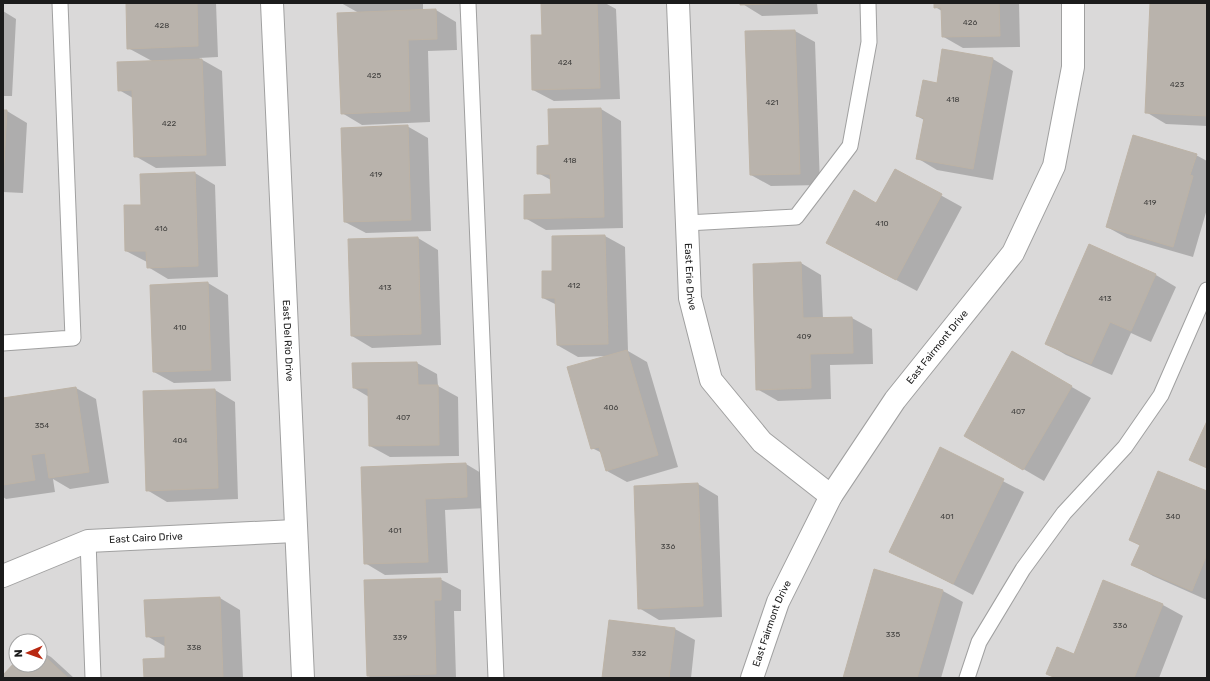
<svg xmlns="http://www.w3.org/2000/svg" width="1210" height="681" font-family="Rubik,sans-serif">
<rect width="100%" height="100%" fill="#edebe3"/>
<!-- residential -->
<path fill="#dad9d9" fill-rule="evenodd" d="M3,3H1207V678H3ZM16,641H40V665H16Z"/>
<!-- shadow -->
<path fill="#0003" d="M127,3H216L218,57L199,58L222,71L226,166L156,168L135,156L133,98L119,90L152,61L128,48Z
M341,3H423V11L436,10L456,22L457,50L428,51L430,122L362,125L342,113L359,13Z
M542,3H605L616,9L620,99L554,101L533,90L543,36Z
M741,3H817L818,14L762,16Z
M935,3H1019L1020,47L963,48L942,36V11L935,7Z
M1151,3H1207V126L1166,124L1146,112Z
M3,11L16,19L12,96H3Z
M795,31L815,42L820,185L771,186L751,175Z
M943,50L993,59L1013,71L993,180L937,170L917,158L924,120L917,116L938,84Z
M601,109L621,121L623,228L546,230L525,218L552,195L551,180L538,173L550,146L549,110Z
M3,111H7L27,123L23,193L3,192Z
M407,126L428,138L431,231L366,233L345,222Z
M1196,155L1207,161V209L1193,257L1127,238L1107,227Z
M895,170L962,207L917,291L847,254Z
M195,173L215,185L218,277L168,279L148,267L147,262L126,251L142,206Z
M605,236L625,247L628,351L647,362L678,467L627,482L607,471L602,453L592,448L607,356L578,357L557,345V305L543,298L553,272Z
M418,238L438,250L441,345L372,348L352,336L349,240Z
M1089,246L1156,275L1176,287L1151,342L1131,333L1112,375L1066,355L1046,343Z
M801,263L821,275L823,319L852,318L872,329L873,364L830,365L831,399L778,401L757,389L754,265Z
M208,283L228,295L231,381L174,383L154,372Z
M1013,353L1091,398L1044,481L966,436Z
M417,363L437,374L438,386L458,397L459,456L390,457L370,446L369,397L354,388L353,364Z
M76,388L96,399L109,483L70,489L53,479L55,492L6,499L3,497V399Z
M215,390L235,402L238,499L167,502L147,490Z
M941,449L1024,492L973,595L890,551Z
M466,464L486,476L487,508L445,510L448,573L385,575L365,563L362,468Z
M698,484L718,496L722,617L659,620L639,608Z
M1207,493V600L1153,576L1133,565L1141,546L1130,540Z
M440,579L461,590V611H454L456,678H372L368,676Z
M1104,581L1163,605L1183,616L1159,678H1055L1047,673L1075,655Z
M943,591L963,602L941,678H844Z
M220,598L240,610L243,678H145L166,659V647L147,636Z
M675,629L695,640L691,678H603Z
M40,651L51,657L74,678H3L16,663V665H40Z"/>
<!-- building -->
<path fill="#b9b3ac" stroke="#bdb3a6" d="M126,3H197L198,46L127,49Z
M541,3H597L600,88L532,90L531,35H542Z
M740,3H793L740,5Z
M934,3H999L1000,36L942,37L941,7L934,8Z
M1150,3H1207V116L1145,113Z
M436,9L437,39L408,40L410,111L341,114L337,13Z
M795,30L800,174L750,175L745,31Z
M942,49L993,58L973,169L916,159L924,118L916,116L923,80L937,83Z
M202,59L206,155L134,157L132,90L118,91L117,62Z
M601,108L604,217L524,219V195L551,194L550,174H537V146L549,145L548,109Z
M3,110H7L3,181Z
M408,125L411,220L344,222L341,128Z
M1133,135L1197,154L1190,175L1193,176L1173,247L1106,227Z
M895,169L942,194L896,280L826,243L854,190L876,203Z
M195,172L198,266L147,268L146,251H125L124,205H141L140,174Z
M605,235L608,344L557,345L555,298H542V271H552V236Z
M418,237L421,334L351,336L348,239Z
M1089,244L1156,274L1131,331L1110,322L1091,364L1045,344Z
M801,262L803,318L852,317L853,353L810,354L811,388L756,390L753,264Z
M208,282L211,370L153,372L150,285Z
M627,350L658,455L606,471L599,447L591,449L567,367Z
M1012,351L1072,386L1023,470L964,436Z
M417,362L418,385H438L439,445L369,446L368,388H353L352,363Z
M76,387L89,472L49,478L45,453L31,455L35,480L3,485V398Z
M215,389L218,488L146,491L143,391Z
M1207,421V468L1189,460Z
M940,447L1004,479L953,584L889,552Z
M466,463L467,497L425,499L428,562L364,564L361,467Z
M1158,471L1207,491V554L1192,591L1131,565L1140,545L1129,540Z
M698,483L703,606L638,609L634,486Z
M874,569L943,590L917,678H843Z
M441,578V600H434L436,674L367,676L364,580Z
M1103,580L1163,604L1134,678H1056L1046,674L1057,647L1074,654Z
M220,597L223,678H144L143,659L165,658V636L146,637L144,600Z
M609,620L675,628L669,678H602Z
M40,652L68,678H3V675L16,661V665H40Z"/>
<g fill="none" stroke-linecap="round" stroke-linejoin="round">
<!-- service casing -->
<g stroke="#a0a0a0" stroke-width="17">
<path id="service" d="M468,3L496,678
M687,223L796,217L850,146L869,42L868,3
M3,343L73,338L60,3
M88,541L93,678
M967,678L979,642L1023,569L1064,513L1125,447L1161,395L1207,290"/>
</g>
<!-- minor casing -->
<g stroke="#a0a0a0" stroke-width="24">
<g id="minor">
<path id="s1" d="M272,3L303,678"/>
<path id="s2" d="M678,3L690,298L711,380L762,442L831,496"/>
<path id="s3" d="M3,576L88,541L295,531"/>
<path id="s4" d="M752,678L778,602L831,496L895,400L1013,253L1054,166L1073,67V3"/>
</g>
</g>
<!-- service -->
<use href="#service" stroke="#fff" stroke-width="15"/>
<!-- minor -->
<use href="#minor" stroke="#fff" stroke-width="22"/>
</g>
<g text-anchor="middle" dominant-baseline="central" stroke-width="3.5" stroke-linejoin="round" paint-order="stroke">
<!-- number labels -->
<g font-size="8" fill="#434240">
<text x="970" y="22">426</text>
<text x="162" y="25">428</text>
<text x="565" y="62">424</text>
<text x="374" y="75">425</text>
<text x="1177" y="84">423</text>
<text x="953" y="99">418</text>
<text x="772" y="102">421</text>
<text x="169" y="123">422</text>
<text x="570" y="160">418</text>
<text x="376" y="174">419</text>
<text x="1150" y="202">419</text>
<text x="882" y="223">410</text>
<text x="161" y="228">416</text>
<text x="574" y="285">412</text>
<text x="385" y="287">413</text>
<text x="1105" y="298">413</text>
<text x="180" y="327">410</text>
<text x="804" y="336">409</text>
<text x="611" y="407">406</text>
<text x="1018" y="411">407</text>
<text x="403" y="417">407</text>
<text x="42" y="425">354</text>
<text x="180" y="440">404</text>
<text x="947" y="516">401</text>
<text x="1173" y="516">340</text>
<text x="395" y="530">401</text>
<text x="668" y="546">336</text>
<text x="1120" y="625">336</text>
<text x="893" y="634">335</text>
<text x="400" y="637">339</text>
<text x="194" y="647">338</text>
<text x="639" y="653">332</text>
</g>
<!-- street labels -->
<g font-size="10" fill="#1c1c1c" stroke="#fff">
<text stroke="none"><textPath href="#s2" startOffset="274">East Erie Drive</textPath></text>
<text stroke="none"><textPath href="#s1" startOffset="338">East Del Rio Drive</textPath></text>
<text stroke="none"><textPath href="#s4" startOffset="382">East Fairmont Drive</textPath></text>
<text stroke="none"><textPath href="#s3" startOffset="150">East Cairo Drive</textPath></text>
<text stroke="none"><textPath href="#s4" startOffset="58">East Fairmont Drive</textPath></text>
</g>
</g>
<!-- border -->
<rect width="1210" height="681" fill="none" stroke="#1c1c1c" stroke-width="8"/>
<!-- north arrow -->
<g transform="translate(28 653) rotate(268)"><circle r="19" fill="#ffffff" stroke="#a4a4a4"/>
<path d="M0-3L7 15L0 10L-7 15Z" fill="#b82811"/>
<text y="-6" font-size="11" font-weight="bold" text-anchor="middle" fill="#1c1c1c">N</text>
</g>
</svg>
